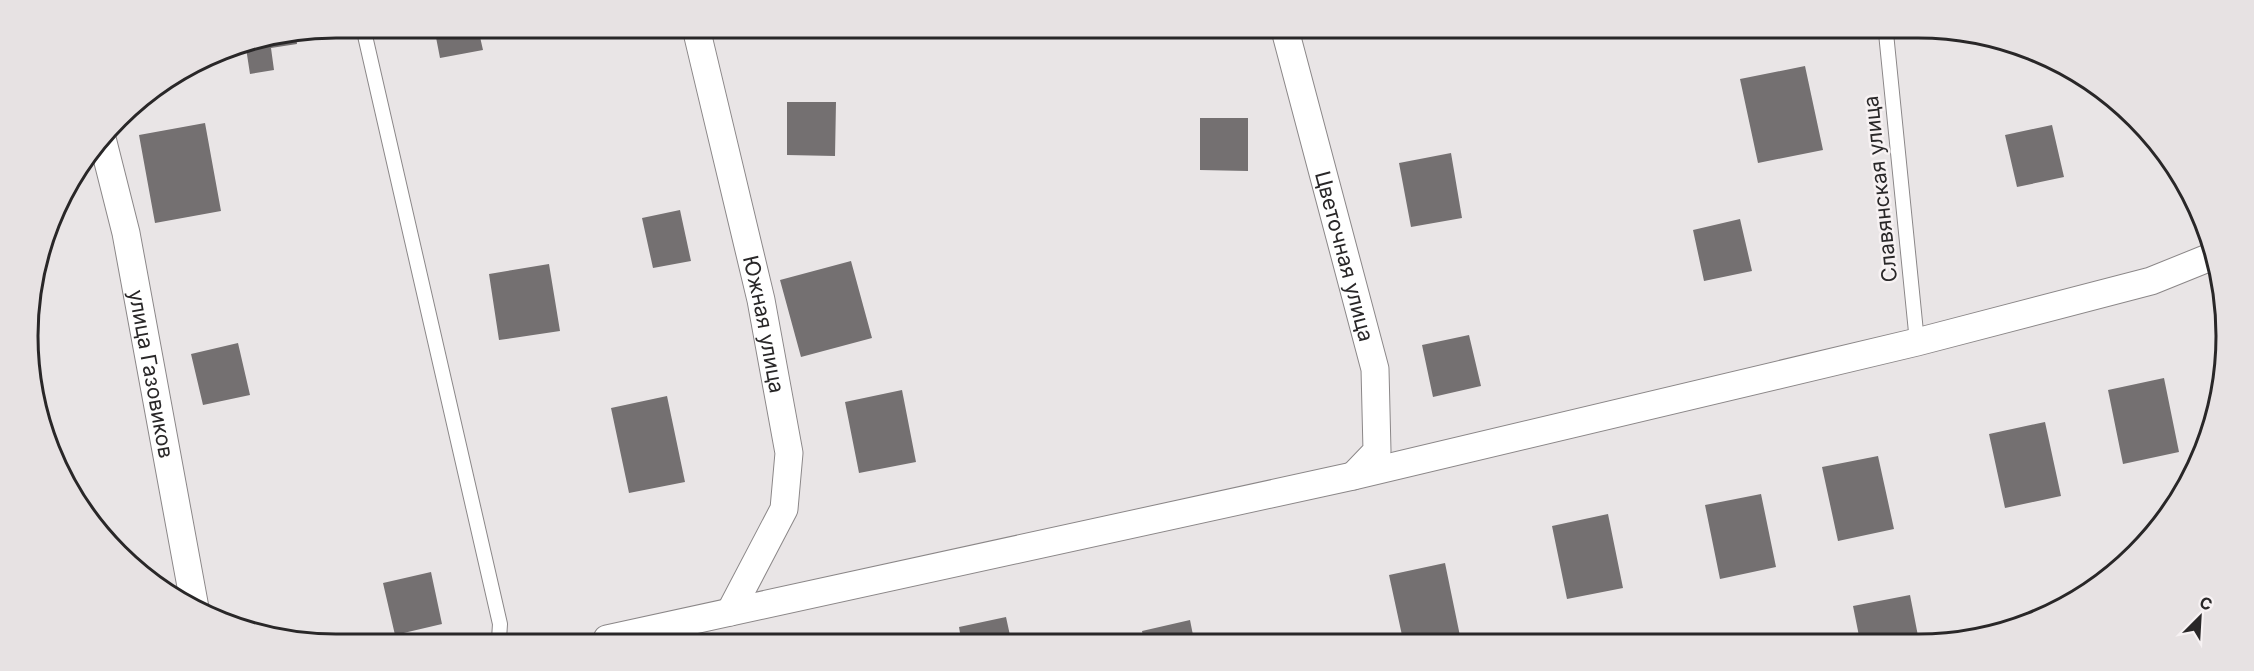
<svg xmlns="http://www.w3.org/2000/svg" width="2254" height="671" font-family="Inter,sans-serif">
<rect width="100%" height="100%" fill="#e9e5e6"/>
<!-- building -->
<path fill="#747071" d="M434,27L478,28L483,50L440,58Z
M296,35L297,44L271,48L274,70L250,74L246,48L226,51L225,49Z
M1805,66L1823,150L1758,163L1740,79Z
M787,102H836L835,156L787,155Z
M1200,118H1248V171L1200,170Z
M205,123L221,211L155,223L139,135Z
M2052,125L2064,177L2017,187L2005,135Z
M1451,153L1462,218L1411,227L1399,163Z
M680,210L691,261L653,268L642,218Z
M1740,219L1752,271L1704,281L1693,230Z
M851,261L872,338L801,357L780,280Z
M549,264L560,331L499,340L489,274Z
M1469,335L1481,386L1433,397L1422,345Z
M238,343L250,395L203,405L191,354Z
M2164,378L2179,452L2123,464L2108,390Z
M902,390L916,462L859,473L845,402Z
M667,396L685,482L629,493L611,408Z
M2045,422L2061,496L2005,508L1989,434Z
M1878,456L1894,529L1838,541L1822,467Z
M1761,494L1776,567L1720,579L1705,505Z
M1608,514L1623,588L1567,599L1552,526Z
M1445,563L1460,636L1440,640H1403L1389,575Z
M431,572L442,624L395,635L383,583Z
M1910,595L1919,641H1860L1853,606Z
M1006,617L1011,640L961,639L959,627Z
M1190,620L1194,640H1144L1142,631Z"/>
<g fill="none" stroke-linecap="round" stroke-linejoin="round">
<!-- service casing -->
<g stroke="#8b8788" stroke-width="16">
<path id="service" d="M363,27L500,624L499,639
M1886,33L1917,342"/>
</g>
<!-- minor casing -->
<g stroke="#8b8788" stroke-width="29">
<g id="minor">
<path id="s1" d="M696,28L761,300L789,453L784,509L730,612"/>
<path id="s2" d="M1285,30L1375,369L1377,451L1353,476"/>
<path id="s3" d="M103,142L126,233L195,608"/>
<path d="M607,639L1353,476L1917,342L2151,281L2213,256"/>
</g>
</g>
<!-- service -->
<use href="#service" stroke="#fff" stroke-width="14"/>
<!-- minor -->
<use href="#minor" stroke="#fff" stroke-width="27"/>
</g>
<g text-anchor="middle" dominant-baseline="central" stroke-width="5" stroke-linejoin="round" paint-order="stroke">
<!-- street labels -->
<g font-size="21" fill="#292728" stroke="#f7f2f3">
<text transform="translate(1880 189) rotate(-96)">Славянская улица</text>
<text stroke="none"><textPath href="#s2" startOffset="234">Цветочная улица</textPath></text>
<text stroke="none"><textPath href="#s1" startOffset="304">Южная улица</textPath></text>
<text stroke="none"><textPath href="#s3" startOffset="237">улица Газовиков</textPath></text>
</g>
</g>
<!-- crop -->
<path d="M0 0H2254V671H0ZM336 38H1918A298 298 0 0 1 2216 336V336A298 298 0 0 1 1918 634H336A298 298 0 0 1 38 336V336A298 298 0 0 1 336 38Z" fill="#e7e2e3" fill-rule="evenodd"/>
<path fill="none" stroke="#292728" stroke-width="3" d="M336 38H1918A298 298 0 0 1 2216 336V336A298 298 0 0 1 1918 634H336A298 298 0 0 1 38 336V336A298 298 0 0 1 336 38Z"/>
<!-- north arrow -->
<g transform="translate(2200 617) rotate(24)" stroke="#f7f2f3" stroke-width="4.5" paint-order="stroke">
<path d="M0-4.5L10 22L0 15L-10 22Z" fill="#292728"/>
<text y="-9" font-size="16" font-weight="bold" text-anchor="middle" fill="#292728">С</text>
</g>
</svg>
